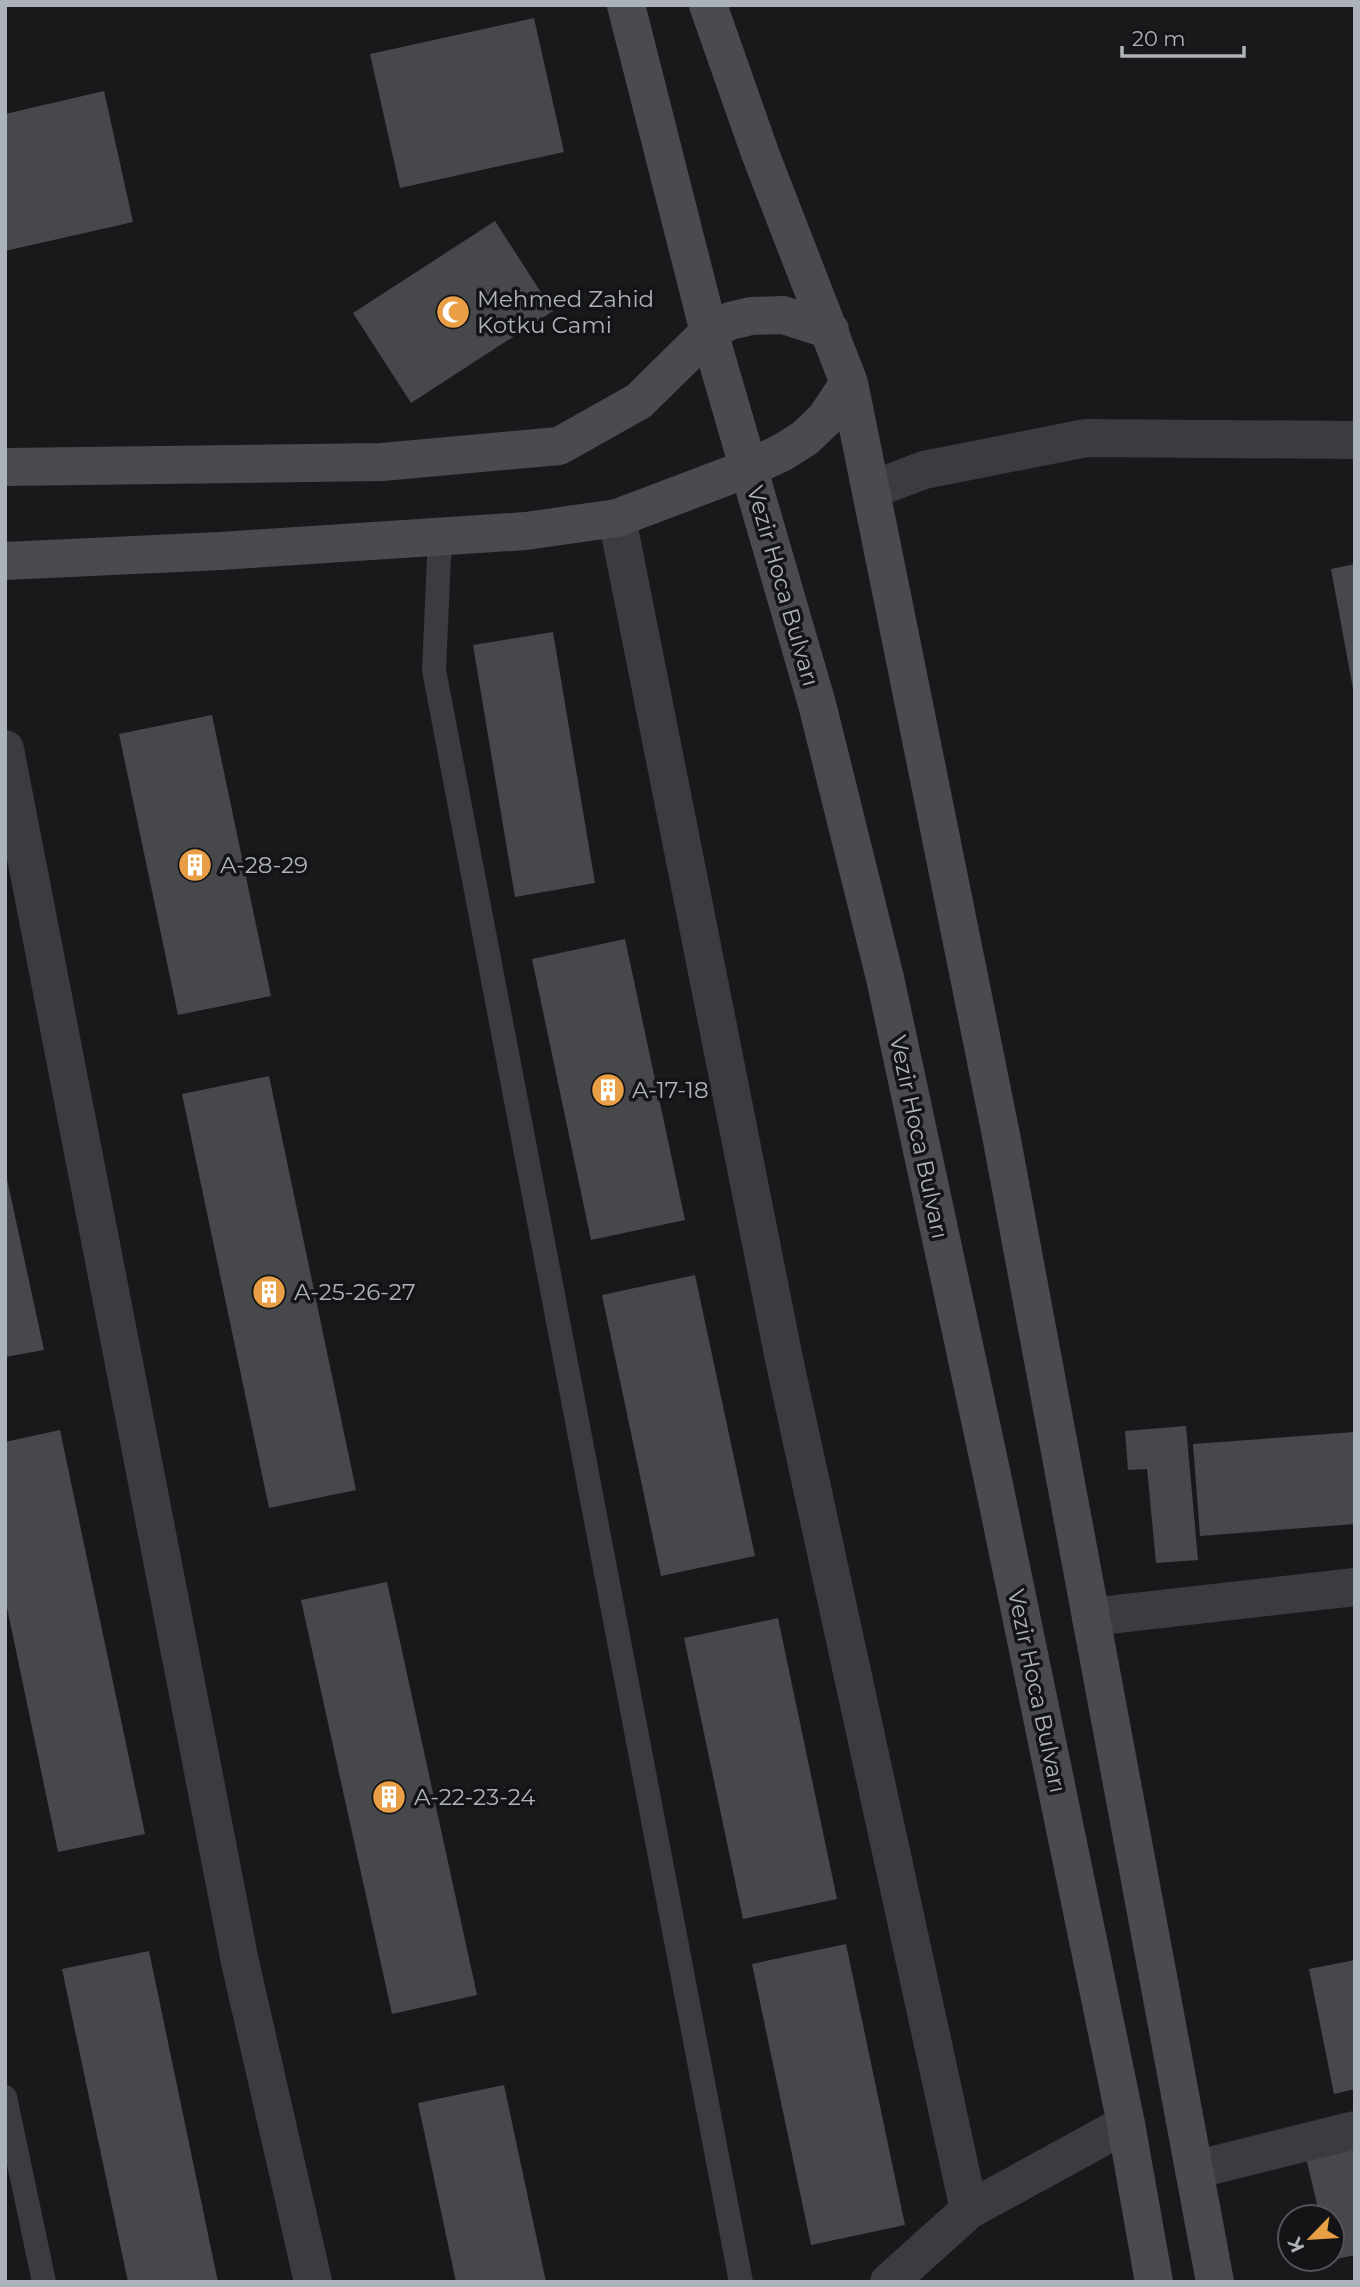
<svg xmlns="http://www.w3.org/2000/svg" width="1360" height="2287" font-family="Montserrat,sans-serif">
<rect width="100%" height="100%" fill="#19191b"/>
<!-- building -->
<path fill="#46484b" d="M534,18L564,152L400,188L370,54Z
M104,91L133,222L5,251V114Z
M495,221L553,311L411,403L353,313Z
M1355,564V688L1353,689L1331,569Z
M553,632L595,883L515,897L473,645Z
M212,715L271,996L178,1015L119,734Z
M625,939L685,1220L591,1240L532,959Z
M269,1076L356,1490L269,1508L182,1094Z
M5,1170L44,1350L5,1357Z
M695,1275L755,1556L661,1576L602,1295Z
M1186,1426L1198,1560L1156,1563L1147,1469L1128,1470L1125,1431Z
M60,1430L145,1834L58,1852L5,1598V1442Z
M1355,1432V1524L1200,1536L1193,1444Z
M387,1582L477,1995L392,2014L301,1600Z
M778,1618L837,1899L743,1919L684,1638Z
M846,1944L905,2225L811,2245L752,1964Z
M149,1951L218,2282H128L62,1969Z
M1355,1960V2089L1334,2094L1309,1969Z
M504,2085L546,2282H456L418,2103Z
M1355,2142V2255L1332,2260V2217H1320L1305,2153Z"/>
<g fill="none" stroke-linecap="round" stroke-linejoin="round">
<!-- service -->
<path stroke="#3a3c40" stroke-width="24" d="M440,536L434,670L741,2282
M5,2097L44,2282"/>
<!-- minor -->
<path stroke="#3a3c40" stroke-width="38" d="M871,490L924,470L1086,438L1355,440
M617,518L784,1359L969,2210
M5,749L240,1962L313,2282
M1091,1617L1355,1587
M1194,2170L1355,2130
M889,2282L969,2210L1126,2124"/>
<!-- secondary -->
<path stroke="#494b50" stroke-width="38" d="M626,5L709,332L817,704L885,978L993,1480L1126,2124L1154,2282
M708,5L760,153L849,383L1001,1135L1215,2282
M5,467L382,462L559,446L639,401L709,332L730,321L751,316L783,315L830,330
M5,561L220,551L526,531L617,518L749,468L783,452L805,438L825,419L849,383"/>
</g>
<!-- icons -->
<defs>
<g id="mosque-disc" transform="scale(1.75)"><circle r="9.5" fill="#e79e45" stroke="#141416"/><path d="M3.5-4.9A6 6 0 1 0 3.5 4.9A5 5 0 1 1 3.5-4.9Z" fill="#fff"/></g>
<g id="building-disc" transform="scale(1.75)"><circle r="9.5" fill="#e79e45" stroke="#141416"/><path d="M-4-6H4V6H1V3H-1V6H-4ZM-2.5-4.3h1.7v1.8h-1.7ZM.8-4.3h1.7v1.8H.8ZM-2.5-1h1.7V.8h-1.7ZM.8-1h1.7V.8H.8Z" fill="#fff"/></g>
</defs>
<g fill-rule="evenodd">
<use href="#mosque-disc" x="453" y="312"/>
<use href="#building-disc" x="195" y="865"/>
<use href="#building-disc" x="608" y="1090"/>
<use href="#building-disc" x="269" y="1292"/>
<use href="#building-disc" x="389" y="1797"/>
</g>
<g text-anchor="middle" dominant-baseline="central" stroke-width="7" stroke-linejoin="round" paint-order="stroke">
<!-- poi labels -->
<g font-size="23" fill="#acb2ba" stroke="#141416" text-anchor="start">
<text x="477" y="299">Mehmed Zahid<tspan x="477" dy="26">Kotku Cami</tspan></text>
<text x="220" y="865">A-28-29</text>
<text x="632" y="1090">A-17-18</text>
<text x="294" y="1292">A-25-26-27</text>
<text x="414" y="1797">A-22-23-24</text>
</g>
<!-- street labels -->
<g font-size="23" fill="#acb2ba" stroke="#141416">
<text transform="translate(783 586) rotate(74)">Vezir Hoca Bulvarı</text>
<text transform="translate(919 1137) rotate(78)">Vezir Hoca Bulvarı</text>
<text transform="translate(1037 1691) rotate(78)">Vezir Hoca Bulvarı</text>
</g>
</g>
<!-- border -->
<rect width="1360" height="2287" fill="none" stroke="#acb2ba" stroke-width="14"/>
<!-- north arrow -->
<g transform="translate(1311 2238) rotate(245)"><circle r="33" fill="#141416" stroke="#515358" stroke-width="2"/>
<path d="M0-5L12 26L0 18L-12 26Z" fill="#e79e45"/>
<text y="-10" font-size="19" font-weight="bold" text-anchor="middle" fill="#acb2ba">K</text>
</g>
<!-- scale -->
<path d="M1122 46v10h122v-10" fill="none" stroke="#acb2ba" stroke-width="3.5"/>
<text x="1132" y="46" font-size="21" fill="#acb2ba" stroke="#141416" stroke-width="5" paint-order="stroke">20 m</text>
</svg>
